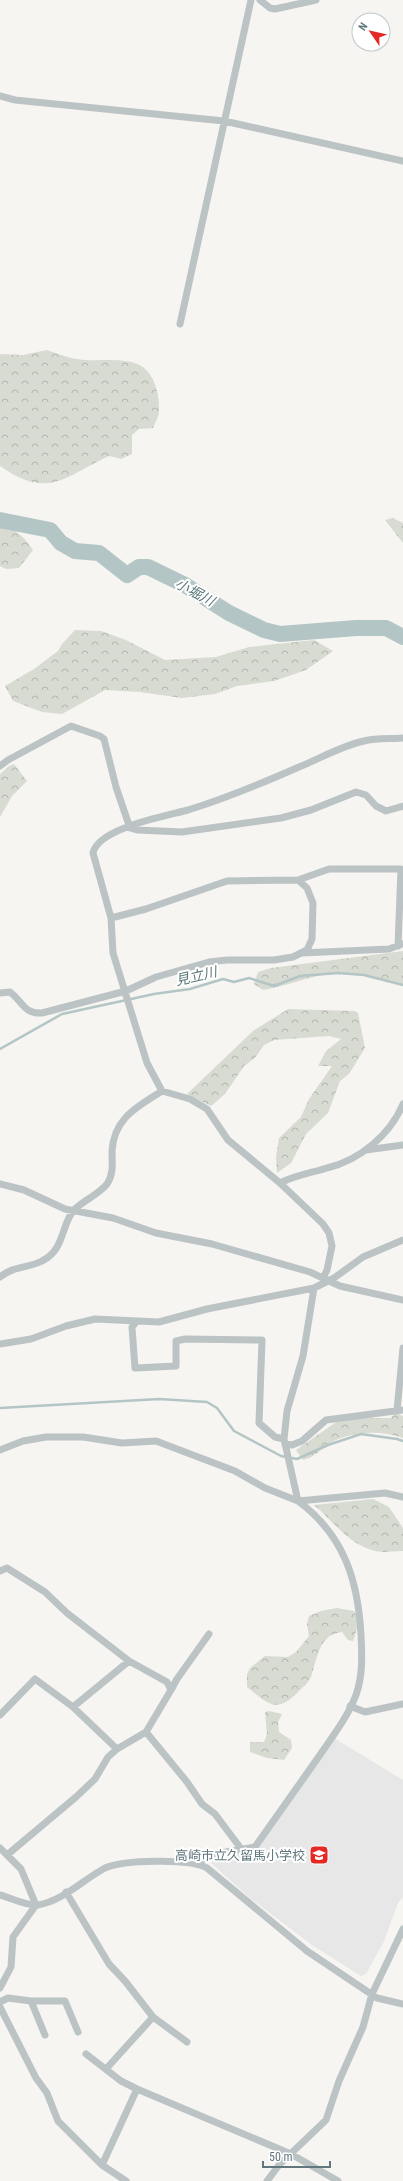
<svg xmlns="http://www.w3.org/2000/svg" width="403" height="2181" font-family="'Roboto Condensed','Noto Sans JP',sans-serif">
<defs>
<pattern id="forest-crowns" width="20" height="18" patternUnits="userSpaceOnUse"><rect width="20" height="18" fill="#d7dbd1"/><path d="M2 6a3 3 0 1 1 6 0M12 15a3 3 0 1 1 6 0" fill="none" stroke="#b2b6af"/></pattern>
</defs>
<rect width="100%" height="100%" fill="#f6f5f2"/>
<!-- built -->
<path fill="#e6e7e6" d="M334,1738L403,1780V1897L398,1903L384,1941L366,1974L361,1976L312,1945L250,1898L211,1863L212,1860L256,1850Z"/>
<!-- forest -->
<path fill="url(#forest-crowns)" d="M47,350C60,355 72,359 85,360C102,361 121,358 137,364C154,370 160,395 159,411C159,416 155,423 153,428L139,429L132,435V454L121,459L109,456C64,477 48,500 0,466V354L23,355Z
M393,518L403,523V543L385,520Z
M0,524C15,529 24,536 33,550L19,568L6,569L0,566Z
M75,630L101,631L126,640L165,660L216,657L249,647L314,640L333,651L306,670L274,681L237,686L215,694L182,698L140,692L105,690L62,714L42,712L13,701L5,686L34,669L58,651L62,644Z
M14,764L27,781L12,796L0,817V774L9,766Z
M403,951V984C382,980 348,970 326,974C306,978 285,986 263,990L254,984L258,972L271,968Z
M288,1009L355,1011L358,1013L365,1048L349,1074L340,1081L328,1113L306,1134L291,1163L277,1173L276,1157L279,1138L301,1117L309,1099L332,1066H318L326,1051L341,1039L329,1036L274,1040L264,1045L255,1058L244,1066L225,1094L211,1106L187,1094L253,1031Z
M395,1413L403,1416V1438C381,1430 353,1431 332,1442C322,1447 315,1458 303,1460L296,1450L342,1418H391Z
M373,1499L389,1507L403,1528V1551C394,1551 383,1553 375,1551C348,1544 334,1522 314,1505Z
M337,1608L354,1611C359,1618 357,1633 353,1641L348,1640L342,1632C319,1634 317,1659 311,1677C309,1682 303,1687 299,1691C277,1714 269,1705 247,1687V1674L250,1668L265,1656L288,1657L296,1652L309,1636L307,1624L309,1616L321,1611Z
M269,1711L282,1714L278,1722L279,1732L291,1740L292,1748L284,1760L267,1758L250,1752V1742H264L267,1734L265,1712Z"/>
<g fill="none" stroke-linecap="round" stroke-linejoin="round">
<!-- stream -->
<path stroke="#b4c5c6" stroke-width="2.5" d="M0,1049L62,1014L154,994L190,989L223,979L234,982L249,978L274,986L300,976L338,973L364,975L403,985
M0,1408L159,1399L207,1402L217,1408L234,1431L281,1456L297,1459L328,1445L361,1434L397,1439L403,1441"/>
<!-- river -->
<path stroke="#b4c5c6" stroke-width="16" d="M0,520L50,530L61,543L75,551L99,553L127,575L139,567H148L185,585L229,613L264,630L280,634L356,628H386L403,637"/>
<!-- street -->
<path stroke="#bcc3c5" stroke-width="7" d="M260,0L270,8L275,9L316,0
M0,96L15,100L224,121L403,161
M180,324L251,0
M0,766L8,760L71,726L100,736L104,739L116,787L129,825L130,828L137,830L182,832L281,818L311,810L356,792L366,795L376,806L386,811L403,806
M298,880L329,869H401L398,946
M302,953L389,949L402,944
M0,993L10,992C23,1002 24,1014 42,1013L126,991L156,977L209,962L227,960H274L293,957L307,950L312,939L313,903L307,888L298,880L227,881L146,909L111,918
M366,1150L403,1145
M280,1183C296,1175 311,1173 327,1168C360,1160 390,1135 403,1104
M0,1184L24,1190L65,1209L113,1218L156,1233L212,1244L310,1272L340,1286L403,1300
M0,1277C13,1266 29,1268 42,1261C65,1250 61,1224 74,1210C84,1200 98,1195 107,1184C114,1174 112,1162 112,1151C114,1118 137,1107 162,1091
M323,1278L327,1270L332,1246L329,1233L323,1224L280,1183L228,1140L207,1109L190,1099L162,1091L147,1063L113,953L111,918L93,853C98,828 166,816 188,810C224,799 265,782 299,767C321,758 341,746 364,741C376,738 390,739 403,738
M136,1322L132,1327L135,1368L176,1366V1341L185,1339L262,1340L259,1423L275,1437L284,1439
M0,1344L31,1339L66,1326L95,1319L159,1322L207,1309L314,1288L334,1278L363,1257L403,1240
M397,1410L403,1348
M285,1444L292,1445L302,1441L326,1420L403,1410
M0,1450L23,1441L46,1437H83L122,1443L156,1441L235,1471L265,1488L298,1501L385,1493L403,1497
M0,1571L7,1568L45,1592L67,1613L129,1661L167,1682L171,1690L146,1732L117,1749L108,1757L95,1779L76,1797L7,1855
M171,1690L177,1679L209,1634
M350,1706L365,1712L403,1704
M73,1707L129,1661
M0,1715L35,1679L73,1707L117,1749
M146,1732L187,1782L202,1804L215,1814L242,1850
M0,1848L21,1869L36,1905L13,1937L11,1967L0,1988
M198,1863L209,1855L255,1847C275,1819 295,1790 315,1762C329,1741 347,1719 356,1695C363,1675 362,1656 361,1635C358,1580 344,1535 298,1501L284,1439L287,1411L303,1356L314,1288
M66,1892L109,1964L125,1981L153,2017L187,2042
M0,1895C11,1898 26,1906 38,1905C63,1901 84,1879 105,1868C123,1860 190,1858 207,1868L307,1951L377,1998L403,2004
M31,2001H65L78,2032
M0,2002L8,1998L31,2001L45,2035
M0,2007L36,2078L47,2093L58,2121L102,2165L126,2181
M86,2054L121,2081L137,2089L291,2154L338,2181
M106,2069L153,2017
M102,2165L137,2089
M267,2181L279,2165L326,2120L339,2081L363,2027L372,1994L403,1929"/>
</g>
<!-- icons -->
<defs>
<g id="school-square" transform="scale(1)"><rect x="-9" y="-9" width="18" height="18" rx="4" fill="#e42924" stroke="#fff"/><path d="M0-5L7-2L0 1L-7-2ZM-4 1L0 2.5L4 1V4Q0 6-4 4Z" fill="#fff"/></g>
</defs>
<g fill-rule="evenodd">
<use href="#school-square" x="319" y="1855"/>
</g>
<g text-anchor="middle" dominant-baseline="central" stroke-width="4" stroke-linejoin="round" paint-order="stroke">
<!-- poi labels -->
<g font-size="13" fill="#61777e" stroke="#fff" text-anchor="end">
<text x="305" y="1855">高崎市立久留馬小学校</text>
</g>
<!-- water labels -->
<g font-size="14" font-style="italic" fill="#5b7879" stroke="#fff">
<text transform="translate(195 592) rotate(28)">小堀川</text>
<text transform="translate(196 976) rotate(-13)">見立川</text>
</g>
</g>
<!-- north arrow -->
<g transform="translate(371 32) rotate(304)"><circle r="19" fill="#ffffff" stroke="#c0c9cb"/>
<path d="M0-3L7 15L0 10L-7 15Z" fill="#e42924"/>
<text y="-6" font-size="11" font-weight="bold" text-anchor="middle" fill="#61777e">N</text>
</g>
<!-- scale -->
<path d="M263 2161v6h67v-6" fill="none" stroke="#61777e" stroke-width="2"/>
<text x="269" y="2161" font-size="12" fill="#61777e" stroke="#ffffff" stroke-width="3" paint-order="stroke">50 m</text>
</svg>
